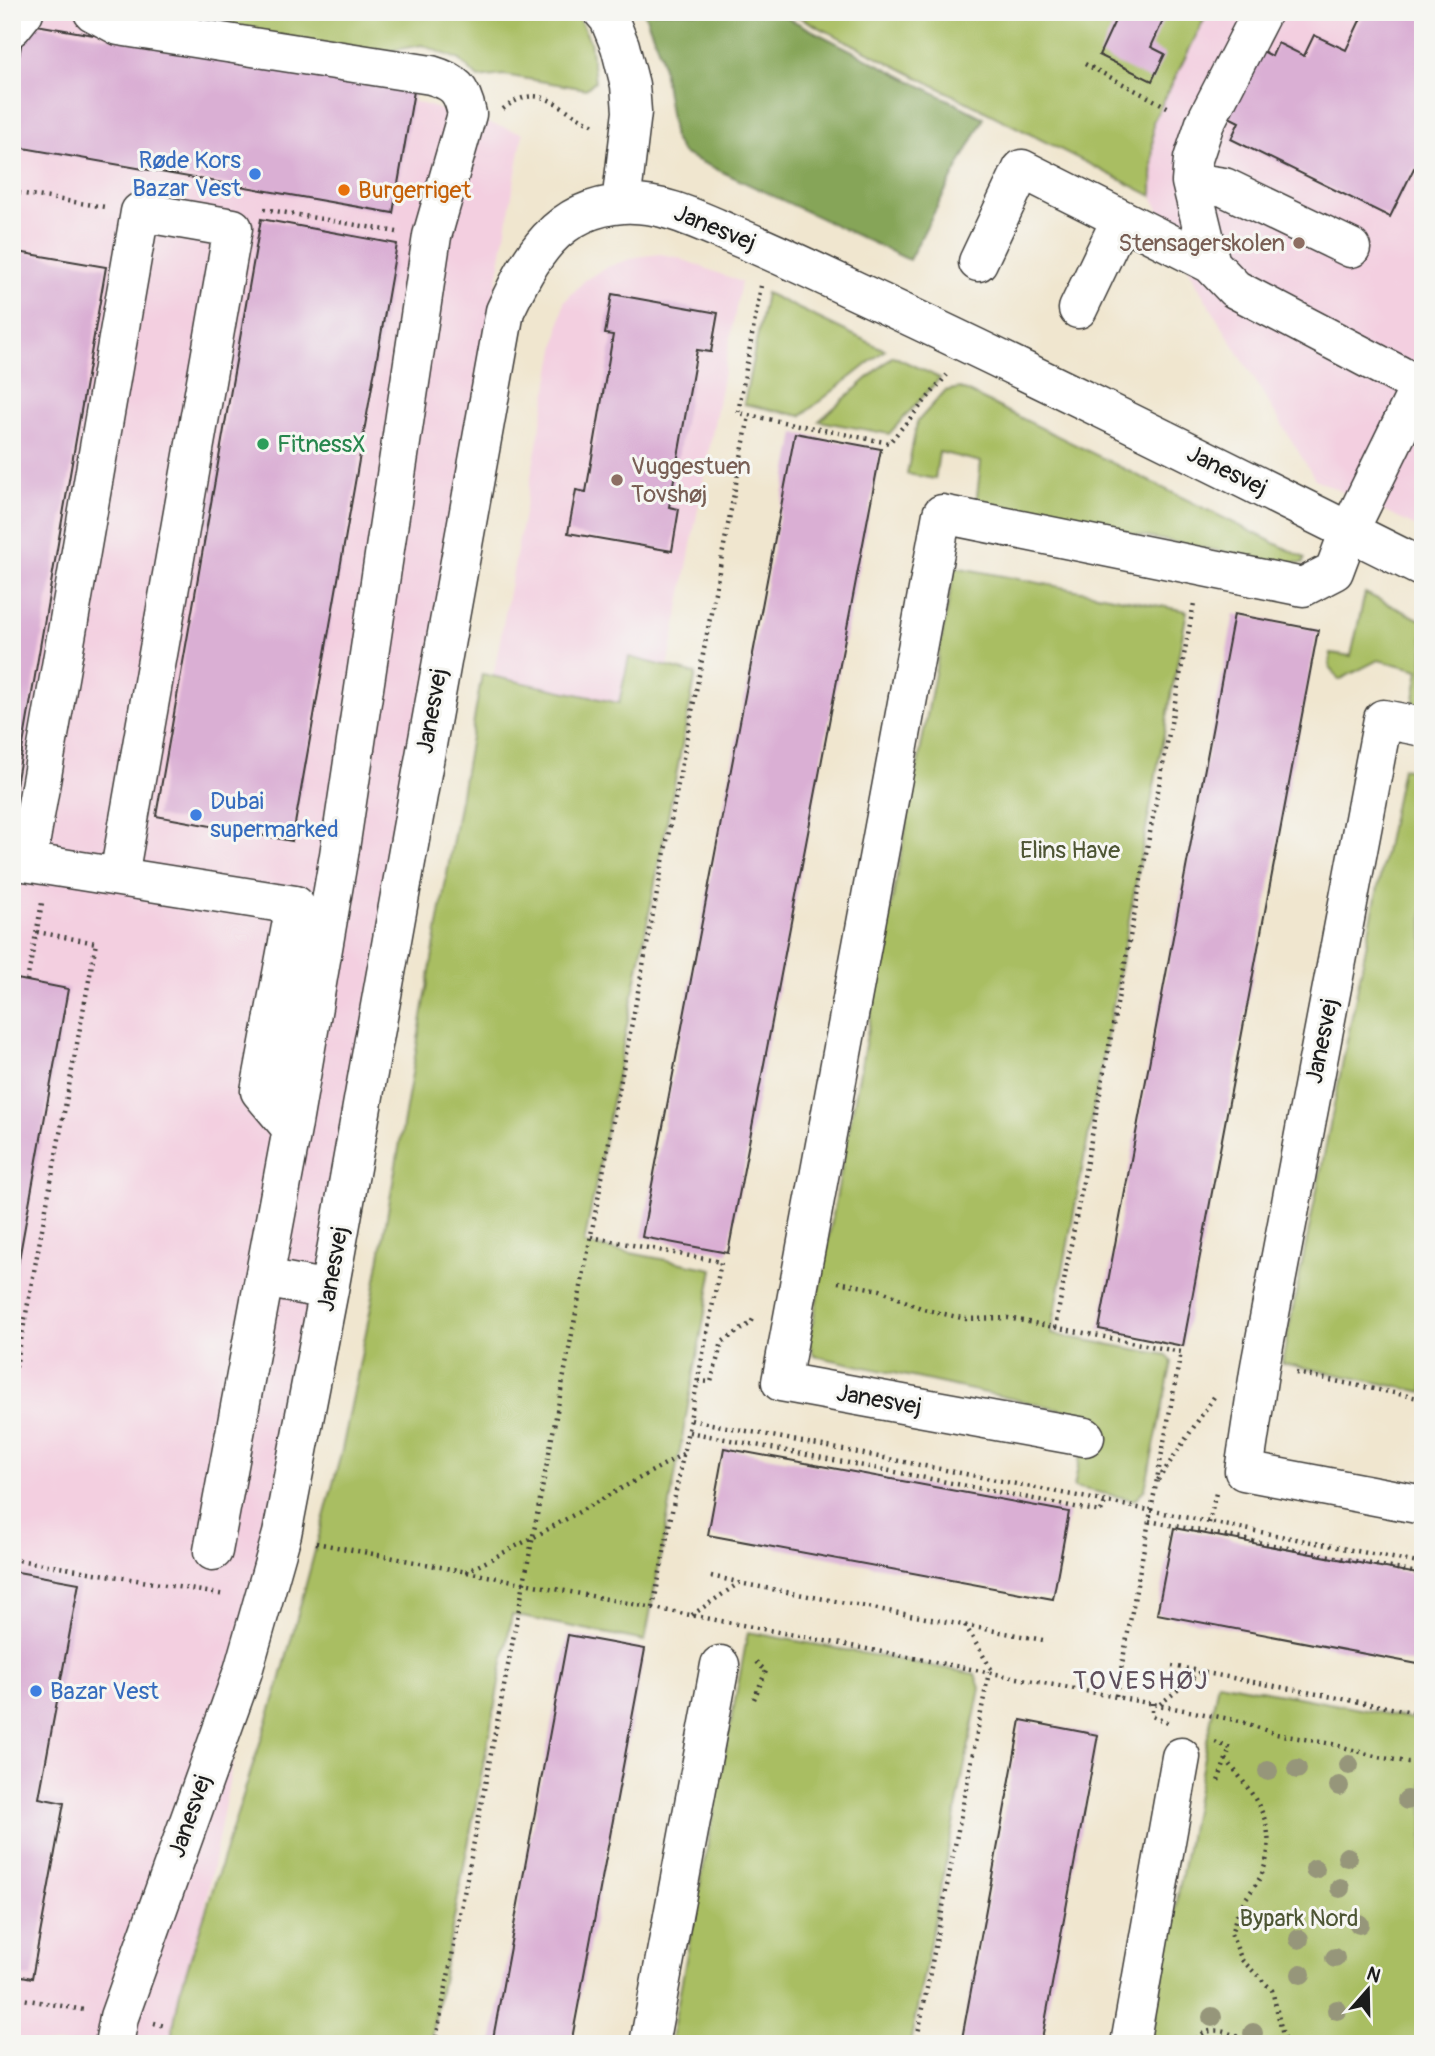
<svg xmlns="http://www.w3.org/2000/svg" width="1435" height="2056" font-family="Pangolin,sans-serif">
<rect width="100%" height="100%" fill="#f6f6f2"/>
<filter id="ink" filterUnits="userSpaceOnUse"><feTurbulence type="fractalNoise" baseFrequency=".0143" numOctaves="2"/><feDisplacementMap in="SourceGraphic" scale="14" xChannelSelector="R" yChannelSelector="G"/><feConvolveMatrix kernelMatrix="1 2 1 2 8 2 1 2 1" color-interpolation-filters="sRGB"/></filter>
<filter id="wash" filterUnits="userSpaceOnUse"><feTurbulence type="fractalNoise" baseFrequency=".00686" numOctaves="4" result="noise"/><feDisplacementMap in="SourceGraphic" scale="28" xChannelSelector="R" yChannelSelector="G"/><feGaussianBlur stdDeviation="1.57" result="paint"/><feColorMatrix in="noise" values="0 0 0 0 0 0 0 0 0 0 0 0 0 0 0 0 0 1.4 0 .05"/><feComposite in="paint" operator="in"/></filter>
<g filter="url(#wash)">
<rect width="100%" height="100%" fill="#f0e6cf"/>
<!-- built -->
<path fill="#f3cfe0" d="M12,12H103L523,133L263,1604L179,2044H12Z
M1208,12H1423V530L1315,479L1200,290L1152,196L1153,122Z
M660,254L676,257L741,282L668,667L629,658L620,703L493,677L564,302L585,280L607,267L636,257Z"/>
<!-- green -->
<path fill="#a9be62" stroke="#626d3f" stroke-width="2" d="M140,12H576L590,41L595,81L586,89L504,75L478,78L460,60L422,45L377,53Z
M789,12H1208L1153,122L1152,196Z
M766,293L885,350L801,416L744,404Z
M893,356L940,378L889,434L819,421Z
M960,388L1305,558L1303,563L1276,562L976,504L981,462L939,452L935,479L907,474L917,422L945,391Z
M955,567L1187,611L1051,1334L1167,1355L1172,1362L1145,1489L1134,1500L1074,1487L1088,1415L814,1356L809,1342Z
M1365,593L1423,621V707L1413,705L1419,670L1378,660L1339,680L1329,665L1331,653L1351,656Z
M629,657L696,674L584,1244L713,1269L645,1641L512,1615L430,2044H170L180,1991L280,1681L342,1450L372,1302L482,674L619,703Z
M1402,768L1423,772V1392L1282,1363Z
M748,1632L975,1674L980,1688L910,2044H670Z
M1218,1682L1423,1721V2044H1150Z"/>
<!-- forest -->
<path fill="#86a558" stroke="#51603a" stroke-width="2" d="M644,12H776L984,118L909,260L682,153L674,139L661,56Z"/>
<g id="blocks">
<!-- building -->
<path fill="#daafd4" d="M1119,12H1167L1151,47L1165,54L1152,81L1099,55Z
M1364,12H1423V172L1414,168L1390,217L1231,139L1239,122L1227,116L1259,49L1272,56L1278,43L1304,56L1314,35L1346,50Z
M25,23L414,91L393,213L12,146V96Z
M261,219L397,244L292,841L156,816Z
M12,251L106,267L14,797H12Z
M612,294L718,313L711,352L697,350L669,507L679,509L672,551L568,533L576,490L586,492L613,335L605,334Z
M795,433L881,449L728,1253L642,1237Z
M1234,614L1318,630L1183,1346L1099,1329Z
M12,978L68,989L14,1287H12Z
M724,1448L1069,1512L1053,1599L708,1535Z
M1174,1528L1423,1575V1665L1157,1614Z
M12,1571L79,1583L39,1798L64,1803L32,1978L12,1974Z
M568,1635L645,1649L571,2044H492Z
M1021,1720L1098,1735L1041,2044H961Z"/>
</g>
</g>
<g filter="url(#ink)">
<use href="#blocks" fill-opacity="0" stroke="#3c3a37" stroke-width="2"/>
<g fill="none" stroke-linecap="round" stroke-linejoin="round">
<!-- minor casing -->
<g stroke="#3c3a37" stroke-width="41">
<path id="minor" d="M93,12L119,26L431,75C455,82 462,89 467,114L432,236L339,855L292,1129L213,1551
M603,12L609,19L620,46L630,85L632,112L621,204
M1262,12L1205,123L1193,159L1191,182L1211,264L1235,289L1420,386
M12,27L24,12
M1191,182L1224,187L1351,248
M978,262L1022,169L1211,264
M1078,309L1121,219
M1423,727L1383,719L1260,1366L1244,1471L1423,1505
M12,860L295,905L260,1091L292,1129
M27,862L140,212L233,228L119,876
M264,1278L329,1290
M1085,1437L781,1382L942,514L1303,587L1334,571L1349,531L1420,386L1423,387
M114,2044L119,2017L243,1671L282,1534L329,1290L505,311C530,258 556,208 623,204C663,202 698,220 733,235C774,252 814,271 854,290C1045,379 1234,474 1423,568
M649,2044L720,1665
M1130,2044L1181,1757"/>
</g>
<!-- path -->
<path stroke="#3c3a37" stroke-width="4.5" stroke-dasharray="2 5" stroke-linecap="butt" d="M1085,64L1171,109
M503,109C543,78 559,112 595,125
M12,192L105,207
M264,209L397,232
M761,286L738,413L889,443L947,375
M27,981L42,903
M591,1237L721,1262L653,1608
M838,1282L880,1290L923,1309L966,1319L1008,1318L1181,1352L1116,1696
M1055,1328L1194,603
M1296,1373L1423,1399
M698,1381L711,1382L722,1342L751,1323L753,1319
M12,1388L96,943L37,932
M691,1420L1423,1564
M689,1432L1101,1512L1106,1500
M1158,1480L1216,1394
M1149,1521L1423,1574
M1209,1523L1216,1493
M316,1543L1189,1711L1240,1721L1276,1734L1332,1744L1378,1757L1407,1762H1423
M12,1559L225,1595
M466,1572L534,1537L683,1454
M711,1576L738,1582
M692,1615L739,1583L1043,1640
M965,1625L993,1672
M1172,1666L1200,1671
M754,1699L766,1671L756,1662
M1152,1703V1716L1168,1723
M1160,1704L1201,1672L1423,1714
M1215,1742L1230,1748L1217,1784
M1226,1759C1255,1797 1282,1826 1261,1876C1255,1887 1246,1897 1240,1908C1236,1916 1234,1925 1231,1934L1242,1960L1272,1990L1285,2044
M12,1997L84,2010
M154,2023L165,2026
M435,2044L749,416
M916,2044L989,1672
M1192,2044C1210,2019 1232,2035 1254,2044"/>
<!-- minor -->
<use href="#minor" stroke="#fff" stroke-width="38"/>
</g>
<!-- trees -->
<g fill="#96967a">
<circle cx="1349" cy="1765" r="10"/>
<circle cx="1297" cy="1769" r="10"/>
<circle cx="1268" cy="1771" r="10"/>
<circle cx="1339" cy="1786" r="10"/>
<circle cx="1407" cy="1800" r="10"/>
<circle cx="1347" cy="1857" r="10"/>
<circle cx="1315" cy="1869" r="10"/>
<circle cx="1340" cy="1888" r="10"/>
<circle cx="1359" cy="1924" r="10"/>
<circle cx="1299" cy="1939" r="10"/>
<circle cx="1335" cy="1958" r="10"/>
<circle cx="1301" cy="1974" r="10"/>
<circle cx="1337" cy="2010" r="10"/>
<circle cx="1212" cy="2017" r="10"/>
<circle cx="1253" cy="2033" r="10"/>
</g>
</g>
<!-- markers -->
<g fill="#3f7fe0" stroke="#f6f6f2" stroke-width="2.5">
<circle cx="255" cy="174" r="7"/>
<circle cx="196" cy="815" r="7"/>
<circle cx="36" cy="1691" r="7"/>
</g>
<circle fill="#e8710a" stroke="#f6f6f2" stroke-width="2.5" cx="344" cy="190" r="7"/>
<g fill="#8d6e63" stroke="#f6f6f2" stroke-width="2.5">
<circle cx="1299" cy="243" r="7"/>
<circle cx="617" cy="480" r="7"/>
</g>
<circle fill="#2e9e5b" stroke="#f6f6f2" stroke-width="2.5" cx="263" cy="444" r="7"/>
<g text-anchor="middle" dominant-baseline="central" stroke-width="6" stroke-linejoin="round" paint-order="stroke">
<!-- shop labels -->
<g font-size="24" fill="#366cbe" stroke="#f6f6f2" text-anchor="start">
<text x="241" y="160" text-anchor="end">Røde Kors<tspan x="241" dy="28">Bazar Vest</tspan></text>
<text x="210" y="801">Dubai<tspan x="210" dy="28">supermarked</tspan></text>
<text x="50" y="1691">Bazar Vest</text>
</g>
<!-- food labels -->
<g font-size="24" fill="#c56008" stroke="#f6f6f2" text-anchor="start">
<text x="358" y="190">Burgerriget</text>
</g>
<!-- street labels -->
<g font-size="24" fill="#1c1c1c" stroke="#f6f6f2">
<text transform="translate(715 228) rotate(22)">Janesvej</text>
<text transform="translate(1227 471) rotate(26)">Janesvej</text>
<text transform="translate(432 711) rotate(-80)">Janesvej</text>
<text transform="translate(1322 1041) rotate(-79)">Janesvej</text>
<text transform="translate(333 1269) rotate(-80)">Janesvej</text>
<text transform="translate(879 1400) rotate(10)">Janesvej</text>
<text transform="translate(190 1816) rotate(-71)">Janesvej</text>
</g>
<!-- education labels -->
<g font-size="24" fill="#785e54" stroke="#f6f6f2" text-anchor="end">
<text x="1285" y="243">Stensagerskolen</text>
<text x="631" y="466" text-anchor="start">Vuggestuen<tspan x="631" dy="28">Tovshøj</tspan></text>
</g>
<!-- leisure labels -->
<g font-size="24" fill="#27864d" stroke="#f6f6f2" text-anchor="start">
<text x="277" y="444">FitnessX</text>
</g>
<!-- park labels -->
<g font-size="24" fill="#4d5534" stroke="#f6f6f2">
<text x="1070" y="850">Elins Have</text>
<text x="1299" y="1918">Bypark Nord</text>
</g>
<!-- neighbourhood labels -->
<g font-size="26" letter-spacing="2" fill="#5e4f5c" stroke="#f6f6f2">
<text x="1141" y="1681">TOVESHØJ</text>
</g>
</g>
<!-- margin -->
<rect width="1435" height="2056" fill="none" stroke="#f6f6f2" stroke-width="42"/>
<!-- north arrow -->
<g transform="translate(1368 1990) rotate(20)" stroke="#f6f6f2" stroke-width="5" paint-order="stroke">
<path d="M0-5L12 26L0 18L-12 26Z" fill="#1c1c1c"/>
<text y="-10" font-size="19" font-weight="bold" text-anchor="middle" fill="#1c1c1c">N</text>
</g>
</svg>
